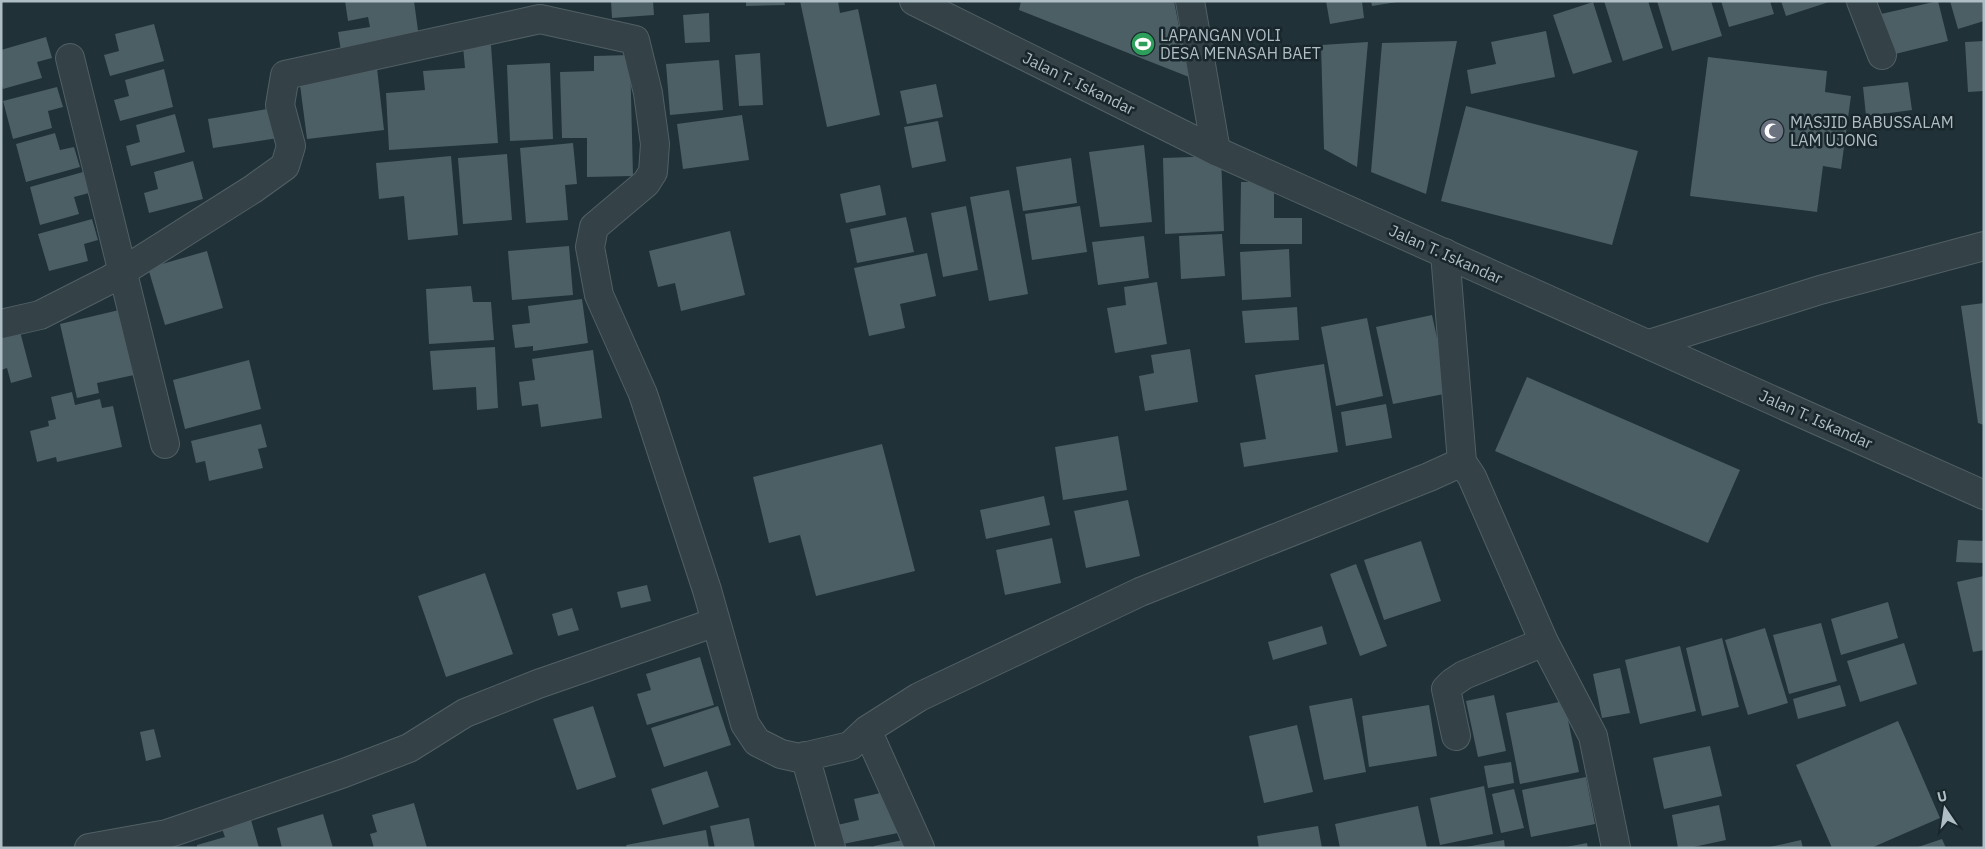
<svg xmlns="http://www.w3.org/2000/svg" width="1985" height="849" font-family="'IBM Plex Sans',sans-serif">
<rect width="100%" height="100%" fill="#203137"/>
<!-- building -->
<path fill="#4b5f65" d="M345,1H414L419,38L341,51L338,32L370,27L368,17L348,21Z
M611,1H653L654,15L612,18Z
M746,1H784L785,5L746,6Z
M800,1H838L840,13L858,9L880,115L827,127Z
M1021,1H1174L1189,77L1019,10Z
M1326,1H1362L1364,18L1330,24Z
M1371,1H1396L1397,2L1372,6Z
M1604,1H1648L1663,48L1623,61Z
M1657,1H1711L1722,36L1672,51Z
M1721,1H1770L1774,14L1729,27Z
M1781,1H1829V2L1786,16Z
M1938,1L1948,41L1891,55L1881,14Z
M1950,1H1984V21L1958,29Z
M1593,2L1612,62L1573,74L1553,15Z
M709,13L710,42L685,43L683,15Z
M154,24L164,61L110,76L104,55L119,51L115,34Z
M1546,31L1555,77L1471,94L1467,70L1496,64L1491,42Z
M46,37L52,58L37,62L42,78L3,89L1,83V50Z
M1457,41L1426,194L1371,172L1382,43Z
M1984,41V91L1968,92L1965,42Z
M1368,42L1357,167L1324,149L1321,45Z
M491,45L498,143L389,150L386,93L425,90L423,71L465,68L463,46Z
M760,53L763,105L739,106L735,55Z
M630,55L633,176L587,177V138H562L560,72L594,71V56Z
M1708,57L1827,71L1825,92L1851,96L1841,169L1823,166L1817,212L1690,196Z
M719,60L723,110L670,115L666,64Z
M550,63L553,139L510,141L507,65Z
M377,68L384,130L307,139L299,77Z
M164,69L173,107L120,121L114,100L129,96L125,80Z
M1908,82L1912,110L1866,116L1863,87Z
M936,84L943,117L907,124L900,91Z
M57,87L63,107L48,111L52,128L13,139L3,101Z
M1466,106L1638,151L1612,245L1441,201Z
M273,108L278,138L213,148L208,119Z
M175,114L185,152L131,166L126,146L140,142L136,125Z
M742,115L749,160L683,169L677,124Z
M938,121L946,161L912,168L904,127Z
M55,133L60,150L74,147L80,167L26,182L16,144Z
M573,143L577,184L565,185L568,220L526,223L520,148Z
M1144,145L1152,222L1100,227L1089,152Z
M507,154L512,220L463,224L458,158Z
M451,156L458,235L408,240L404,196L379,199L376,163Z
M1221,156L1224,231L1165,234L1163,158Z
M1071,158L1077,203L1023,211L1016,167Z
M193,161L203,199L149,213L144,193L158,189L154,172Z
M83,172L89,193L74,197L79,214L40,225L30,187Z
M1241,182H1274V218H1302V244H1240Z
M880,185L886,215L846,223L840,194Z
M1009,190L1028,294L989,301L970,197Z
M966,206L978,270L943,277L931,213Z
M1080,206L1087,252L1032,260L1025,214Z
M906,217L914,252L857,263L850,229Z
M92,219L98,240L84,244L88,261L49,271L38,234Z
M730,231L745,295L681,311L675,283L658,287L649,251Z
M1222,234L1225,276L1181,279L1179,236Z
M1144,236L1149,278L1098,285L1092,242Z
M569,246L573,295L512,300L508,251Z
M1289,249L1291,297L1242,300L1240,252Z
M207,251L223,308L165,325L148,268Z
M927,253L936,296L900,304L905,328L869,336L854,268Z
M1157,282L1167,344L1115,353L1107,308L1126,305L1124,287Z
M471,286L473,302H491L494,340L429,344L426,289Z
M582,299L588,343L533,351V346L515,348L512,325L530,323L528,306Z
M1984,303V425L1978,423L1961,306Z
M1297,307L1299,340L1245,343L1242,311Z
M119,310L134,375L97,383L99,393L77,398L60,324Z
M1432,315L1449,393L1393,404L1376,327Z
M1367,318L1383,396L1336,406L1321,327Z
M18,324L32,377L11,383L7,368L1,370V328Z
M495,347L498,408L477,410L476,387L433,390L430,351Z
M1190,349L1198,402L1145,411L1139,376L1154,373L1151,355Z
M593,350L602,418L541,427L538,404L522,406L519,382L535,380L532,359Z
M249,360L261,409L185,429L173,380Z
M1324,364L1338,452L1244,467L1240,443L1266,439L1255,375Z
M1527,377L1740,470L1708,543L1495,451Z
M72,392L75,405L100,399L102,408L113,406L122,447L57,462L56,457L37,462L30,431L49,426L48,421L56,419L51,397Z
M1386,404L1392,438L1346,446L1341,412Z
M261,424L267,447L258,449L263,468L209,481L205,461L196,463L191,441Z
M1118,436L1127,490L1063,500L1055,447Z
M882,444L915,571L816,596L800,535L769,543L753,477Z
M1044,496L1050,525L986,539L980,510Z
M1128,500L1140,556L1086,568L1074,511Z
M1052,538L1061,583L1005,595L996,550Z
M1958,540L1984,541V563L1956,562Z
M1421,541L1441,601L1384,620L1364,560Z
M1356,564L1387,646L1360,656L1330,574Z
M485,573L513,654L446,677L418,596Z
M1984,576V650L1973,652L1957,582Z
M647,585L651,601L621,608L617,592Z
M1888,602L1898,638L1841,655L1831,619Z
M572,608L579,630L558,636L552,614Z
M1821,623L1837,681L1789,694L1773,635Z
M1322,626L1327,644L1273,660L1268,642Z
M1765,628L1788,703L1748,715L1725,640Z
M1722,638L1739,707L1702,716L1686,648Z
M1904,643L1917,684L1860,702L1847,661Z
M1680,646L1696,711L1640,724L1625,660Z
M700,657L714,705L647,725L637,694L651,690L646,674Z
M1620,668L1630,713L1602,718L1593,674Z
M1840,685L1846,706L1798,719L1793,699Z
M1494,695L1506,751L1478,757L1466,701Z
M1352,698L1366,772L1324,780L1309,706Z
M1564,701L1579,772L1520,784L1506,713Z
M1429,705L1437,756L1369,767L1362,716Z
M593,706L616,777L577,790L553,719Z
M718,706L731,745L664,767L651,728Z
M1898,721L1940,818L1871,848H1832L1796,765Z
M1297,725L1313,792L1264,803L1249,736Z
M154,729L161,757L146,761L140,732Z
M1710,746L1722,796L1664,809L1653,758Z
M1511,762L1514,783L1488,788L1484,766Z
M707,771L719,807L663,825L651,789Z
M1586,777L1595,824L1531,837L1522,790Z
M1484,786L1493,834L1440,845L1430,798Z
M1514,789L1524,828L1501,833L1492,794Z
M889,791L898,833L838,845L833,826L859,820L854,799Z
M414,803L427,848H374L370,834L377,832L372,815Z
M1719,805L1726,840L1689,848H1678L1672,815Z
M1418,806L1427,848H1340L1335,824Z
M323,814L333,848H282L277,828Z
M749,818L755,848H715L710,826Z
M251,820L259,848H197V845L225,837L222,829Z
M1318,826L1322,848H1259L1257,836Z
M706,830L709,848H627L626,845Z
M908,839L910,848H874V846Z
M1942,839L1946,848H1918V847Z
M1504,840L1505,848H1466V847Z
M1801,840L1803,848H1770V847Z
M1587,843L1588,848H1566V847Z"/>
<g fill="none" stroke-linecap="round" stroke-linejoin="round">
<!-- minor casing -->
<g stroke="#516065" stroke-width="30">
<path id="minor" d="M1190,1L1216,151
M1861,1L1882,55
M70,58L165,444
M1445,253L1462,462
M1,324L40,315L109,280L253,189L285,166L291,146L280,105L285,75L540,19L635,40L648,93L655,144L653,172L646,183L594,227L590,247L599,295L643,394L707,590L745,724L757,742L781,754L799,758L850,746L867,730L919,697L1140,592L1429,477L1462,462L1472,477L1544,642L1593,736L1616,848
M1649,344L1820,290L1984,246
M867,730L920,848
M1456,736L1446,689L1452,683L1464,675L1544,642
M805,756L831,848
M89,848L167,834L344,773L409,748L465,713L538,684L716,622"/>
</g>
<!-- tertiary casing -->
<g stroke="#516065" stroke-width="30">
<path id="tertiary" d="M914,1L1216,151L1984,495"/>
</g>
<!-- minor -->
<use href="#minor" stroke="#344247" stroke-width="28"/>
<!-- tertiary -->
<use href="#tertiary" stroke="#344247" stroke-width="28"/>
</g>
<!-- icons -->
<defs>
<g id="stadium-disc" transform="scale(1.25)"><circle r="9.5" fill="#2e9e5b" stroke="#19272c"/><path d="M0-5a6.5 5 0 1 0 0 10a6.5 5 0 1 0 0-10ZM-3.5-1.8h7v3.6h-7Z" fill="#fff"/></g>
<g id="mosque-disc" transform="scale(1.25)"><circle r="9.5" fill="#6b7280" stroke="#19272c"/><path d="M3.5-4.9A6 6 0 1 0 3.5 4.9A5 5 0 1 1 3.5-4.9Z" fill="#fff"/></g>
</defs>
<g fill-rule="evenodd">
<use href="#stadium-disc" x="1143" y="44"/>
<use href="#mosque-disc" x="1772" y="131"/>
</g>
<g text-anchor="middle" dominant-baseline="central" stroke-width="5" stroke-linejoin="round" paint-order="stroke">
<!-- poi labels -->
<g font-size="16" fill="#aebec4" stroke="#19272c" text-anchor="start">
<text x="1160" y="35">LAPANGAN VOLI<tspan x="1160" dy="18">DESA MENASAH BAET</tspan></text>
<text x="1790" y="122">MASJID BABUSSALAM<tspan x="1790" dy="18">LAM UJONG</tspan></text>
</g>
<!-- street labels -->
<g font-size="16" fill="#aebec4" stroke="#19272c">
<text transform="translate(1079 83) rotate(26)">Jalan T. Iskandar</text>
<text transform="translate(1446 254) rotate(24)">Jalan T. Iskandar</text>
<text transform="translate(1816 419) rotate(24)">Jalan T. Iskandar</text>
</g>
</g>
<!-- border -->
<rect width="1985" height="849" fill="none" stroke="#aebec4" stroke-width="5"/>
<!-- north arrow -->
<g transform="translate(1945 809) rotate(347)" stroke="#19272c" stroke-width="4" paint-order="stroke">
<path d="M0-4L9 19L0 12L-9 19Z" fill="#aebec4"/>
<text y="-8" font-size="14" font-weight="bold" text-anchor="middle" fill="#aebec4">U</text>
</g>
</svg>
